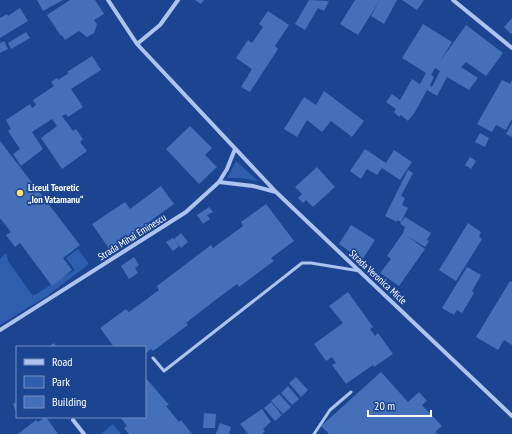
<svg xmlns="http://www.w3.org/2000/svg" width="512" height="434" font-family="'PT Sans Narrow',sans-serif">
<rect width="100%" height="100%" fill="#1c4591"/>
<!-- green -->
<path fill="#2f5eaf" d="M236,161L258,181L239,178H227Z
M78,249L89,264L47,296L0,325V259L6,253L8,261L33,296L75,270L66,258Z
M113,424L121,434H101Z"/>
<!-- building -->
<path fill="#446fb9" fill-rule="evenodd" d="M37,0H63L43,11Z
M70,0H95L104,14L94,20L97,24L94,33L87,37L79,31L65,40L62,35L61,36L47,15Z
M195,0H204L201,4Z
M309,0L329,1L324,11L318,8L305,30L295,24Z
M355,0H380L358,35L340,24Z
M380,0H397L384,24L371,16Z
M402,0H424L417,10Z
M20,8L28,21L0,38V18L7,14L8,16Z
M268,11L289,25L275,46L278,49L250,92L241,87L252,69L236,58L248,40L252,43L263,27L259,24Z
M512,18V33L511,34L504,27Z
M423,24L452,42L439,63L466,25L503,53L486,76L466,62L461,67L478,78L469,90L447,77L437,96L427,90L415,112L408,121L401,115L399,117L394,112L396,109L386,102L392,94L400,100L412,79L420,84L426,73L402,58ZM435,68L440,71L432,87L430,85L434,77L431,75Z
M26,32L30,38L11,49L8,43Z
M4,41L8,49L0,53V43Z
M92,56L101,70L71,89L83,107L68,117L66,114L62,116L73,131L76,129L83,139L80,142L87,151L62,169L41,138L57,126L52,119L32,132L43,149L21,166L13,154L20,149L8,131L11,129L6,120L30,104L32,108L36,105L33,100L54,86L51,82L57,78L58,80L69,73L67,72Z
M502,80L510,84L512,80V119L506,130L496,125L492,132L477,124Z
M324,91L364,121L352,137L331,121L322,132L307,120L297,137L284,129L304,97L316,105Z
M512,123V137L506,134Z
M190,126L212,148L205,155L217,167L199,184L166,149Z
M480,133L489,138L485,147L475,142Z
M0,141L80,245L63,258L72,270L52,286L20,243L15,247L6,235L11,232L0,218Z
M365,149L386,163L394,150L412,162L400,180L382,168L377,175L367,169L361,179L350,171Z
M470,157L476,161L471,169L465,165Z
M317,167L335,187L313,207L306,200L303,203L298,198L302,194L295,187Z
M408,170L413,173L401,196L405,198L402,205L408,208L401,222L397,220V222L385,216Z
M161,186L174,204L142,227L145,231L112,253L92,224L125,202L130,209Z
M266,204L294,241L271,258L274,261L239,287L237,284L214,301L186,323L188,325L153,351L151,349L145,354V347H114L100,328L126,309L129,312L159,290L157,286L211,245L213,248L243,226L241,222Z
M209,207L213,212L207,215L210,219L203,224L197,215Z
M405,217L431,233L427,240L429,241L425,247L407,236L425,249L399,286L380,273L391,259L387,256L403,233L405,227L400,224Z
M468,223L481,232L479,237L482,239L456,281L439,270Z
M351,225L375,240L362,260L339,244Z
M181,233L188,242L181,248L174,239Z
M173,238L179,246L173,251L166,242Z
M134,257L139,265L135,268L138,273L129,279L121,266Z
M467,267L481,275L472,291L474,293L462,313L457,310L454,315L442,308Z
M510,281L512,282V345L504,340L498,350L476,337Z
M348,292L373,327L370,329L375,336L378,333L393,354L374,367L373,365L346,384L332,365L336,363L332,357L326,361L314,344L343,323L329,306Z
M54,343L56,347H48Z
M381,372L408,402L419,392L420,393L427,401L422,405L442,426L435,432L438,434H329L321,426Z
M145,377L169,405L166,406L179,422L181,420L192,434H129L124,428L127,426L120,417H145Z
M296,377L308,390L301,397L289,383Z
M288,386L299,399L292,405L281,393Z
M279,394L291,407L283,414L271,401Z
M17,402V414L13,404Z
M271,402L282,415L275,421L264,408Z
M262,409L271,422L263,429L265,431L262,434H248L240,424Z
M204,413L216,414L215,428H203Z
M46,417L58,434H18L36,420L38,422Z
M220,423L231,427L229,434H216Z"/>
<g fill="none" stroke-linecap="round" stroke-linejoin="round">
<!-- lane -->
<path stroke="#acc4ee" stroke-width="3" d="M153,358L164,371L302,263H311L360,271
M314,434L330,410L351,392"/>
<!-- street -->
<path stroke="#acc4ee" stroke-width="4" d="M108,0L137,44L276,192L512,416
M453,0L512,48
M137,44L160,25L178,0
M219,182L227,169L235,149
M0,330L186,212L219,182L253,186L276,192
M73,420L84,434"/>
</g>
<!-- markers -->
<circle fill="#ffe069" stroke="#1c4591" stroke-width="1.5" cx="20" cy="193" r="4"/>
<g text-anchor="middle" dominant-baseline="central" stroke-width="3.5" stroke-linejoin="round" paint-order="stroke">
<!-- poi labels -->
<g font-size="10" font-weight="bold" fill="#fff" stroke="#1c4591" text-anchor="start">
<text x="28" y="187">Liceul Teoretic<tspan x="28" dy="12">„Ion Vatamanu“</tspan></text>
</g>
<!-- street labels -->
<g font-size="10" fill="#fff" stroke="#1c4591">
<text transform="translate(132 237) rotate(-32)">Strada Mihai Eminescu</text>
<text transform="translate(378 277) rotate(43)">Strada Veronica Micle</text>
</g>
</g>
<!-- legend -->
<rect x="16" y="346" width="130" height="72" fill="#1c4591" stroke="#778fbd"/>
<rect x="24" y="359" width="20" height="6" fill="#acc4ee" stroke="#778fbd"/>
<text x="52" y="366" font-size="12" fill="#ffffff">Road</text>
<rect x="24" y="376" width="20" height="12" fill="#2f5eaf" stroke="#778fbd"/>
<text x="52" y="386" font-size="12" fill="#ffffff">Park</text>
<rect x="24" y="396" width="20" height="12" fill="#446fb9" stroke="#778fbd"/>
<text x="52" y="406" font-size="12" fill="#ffffff">Building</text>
<!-- scale -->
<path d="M368 410v6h63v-6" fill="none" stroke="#ffffff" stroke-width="2"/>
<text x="374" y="410" font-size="12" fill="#ffffff" stroke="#1c4591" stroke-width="3" paint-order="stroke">20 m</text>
</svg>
